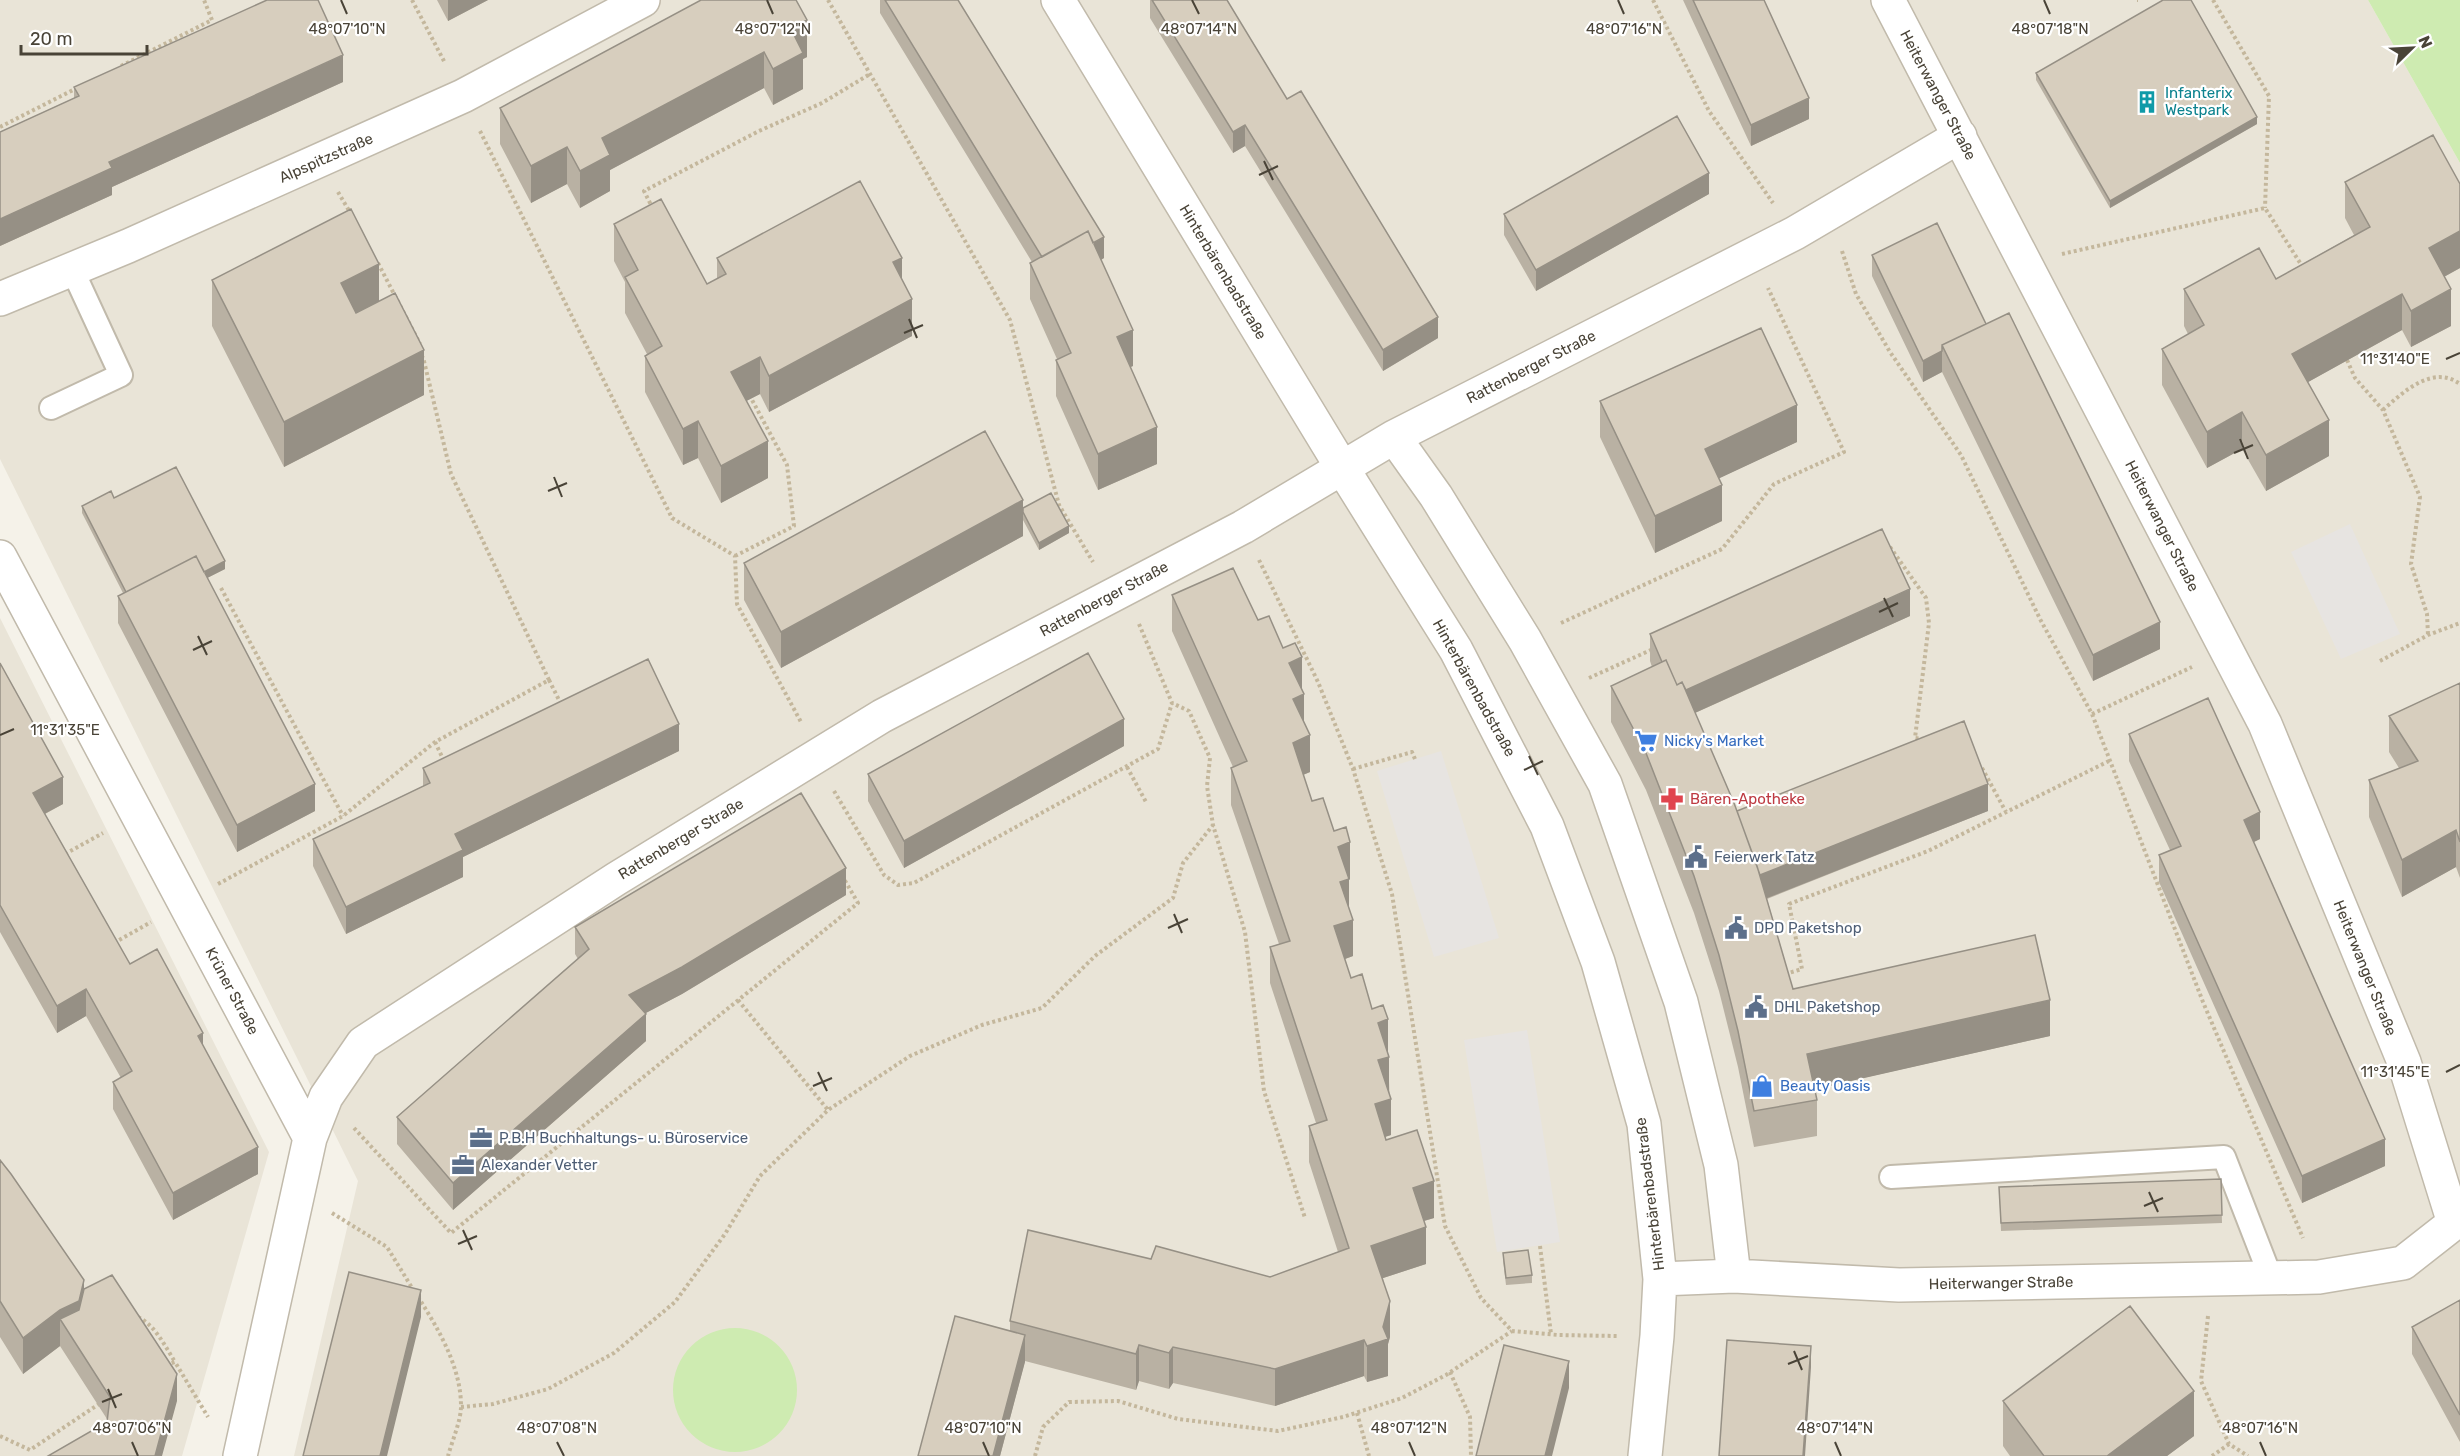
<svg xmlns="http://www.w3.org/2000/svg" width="2460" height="1456" font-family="Rubik,sans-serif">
<rect width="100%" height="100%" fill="#f5f2e9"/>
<!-- residential -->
<path fill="#e9e4d7" d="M0,0H2368L2460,163V1456H294L358,1181L0,459Z
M0,618L269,1152L182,1456H0Z"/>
<!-- green -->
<path fill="#ceebb1" d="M2368,0H2460V163Z
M673 1390a62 62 0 1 1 124 0a62 62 0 1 1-124 0Z"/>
<!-- parking -->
<path fill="#e7e4e1" d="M2350,524L2400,634L2341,659L2291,552Z
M1441,751L1499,938L1434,957L1377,771Z
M1527,1030L1560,1242L1497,1252L1464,1040Z"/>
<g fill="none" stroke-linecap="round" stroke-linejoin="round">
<!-- service casing -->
<g stroke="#c1baab" stroke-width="26">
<path id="service" d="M51,408L121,375L72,269
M1891,1177L2224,1157L2271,1278"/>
</g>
<!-- minor casing -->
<g stroke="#c1baab" stroke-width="36">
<path id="minor" d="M1058,0L1341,466L1456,650L1547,826L1598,962L1644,1124L1660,1279L1657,1336L1645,1456
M0,299L128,246L463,96L643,0
M1394,437L1436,496L1525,640L1605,784L1681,1002L1721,1165L1734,1276
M0,557L310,1138L240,1456
M310,1138L326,1097L363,1043L616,879L882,716L1243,527L1394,437L1795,233L1960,136
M1660,1279L1734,1276L1899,1285L2319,1277L2403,1263L2454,1223L2404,1062L2265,724L1888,0"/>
</g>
<!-- path -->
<path stroke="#c4b79c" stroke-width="4" stroke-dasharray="3 3" stroke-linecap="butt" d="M412,0L445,63
M828,0L1010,320L1059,505L1093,562
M1653,0L1709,111L1773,203
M2137,0H2138
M2213,0L2269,96L2265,208
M121,66L212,20L204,0
M0,127L77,88
M480,131L672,518L735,556L737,604L801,722
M338,192L351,214
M653,209L644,191L759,131L822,103L870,74
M1842,251L1856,294L1890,352L1961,455L2040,619L2092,714L2203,1002L2303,1238
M2062,254L2265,208L2304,269
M378,263L420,344
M2347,360L2355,378L2383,410L2420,497L2411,564L2427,614L2428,635
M2383,410C2403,392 2433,364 2460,384
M1890,547L1926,598L1929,623L1915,738L1923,739
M735,556L794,526L787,465L751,398
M1259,560L1318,682L1353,769L1392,894L1445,1226L1481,1298L1512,1331L1558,1335L1618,1336
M221,588L343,816
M1561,623L1722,549L1774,484L1844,452L1768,288
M1139,624L1172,703L1189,711L1210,758L1207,786L1213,825L1245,932L1264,1091L1305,1218
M2380,661L2428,635L2460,623
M1589,678L1653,649
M549,680L561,704
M2092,714L2192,667
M435,742L445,763
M1127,767L1146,802
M1982,768L2006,812
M1353,769L1412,752L1415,759
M834,791L884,875L898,885L914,883L1158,749L1172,703
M65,854L103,833
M218,884L343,816L435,742L549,680L451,474L423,357
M114,943L151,922
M1785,974L1802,969L1789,904L1928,851L2111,760
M738,1000L828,1110
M354,1128L451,1233L858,903L844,879
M332,1213L387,1247L414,1291
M1540,1246L1551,1334
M418,1297C438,1328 461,1367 461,1406C461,1421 452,1441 448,1456
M2208,1316L2201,1381L2229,1444L2248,1456
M138,1317C155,1325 165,1346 175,1362
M166,1365L175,1362L208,1417
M1450,1372L1470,1417L1471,1456
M461,1407L493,1404L548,1389L614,1353L675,1302L725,1234L760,1176L828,1110L910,1056L982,1025L1042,1008L1095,956L1173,898L1183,863L1213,825
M1357,1413L1369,1456
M0,1436L30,1450L99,1404
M1035,1456L1043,1427L1069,1402L1118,1401L1178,1419L1278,1431L1343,1417L1402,1398L1446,1375L1512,1331
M2212,1456L2229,1444"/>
<!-- service -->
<use href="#service" stroke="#fff" stroke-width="22"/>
<!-- minor -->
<use href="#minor" stroke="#fff" stroke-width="33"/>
</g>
<!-- wall -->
<path fill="#b9b1a3" d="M437,0H488L448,21Z
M701,0L807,57L803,59V89L773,105L764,88L610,170V191L580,208L567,184L531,203L500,144V108Z
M880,0H958L1104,258L1101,260L1133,366L1130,367L1157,464L1098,490L1056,396V360L1057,359L1030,299V263L1032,262L880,13Z
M1150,0H1152L1287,99L1438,338L1383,371L1245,146L1233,153L1150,18Z
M1683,0H1764L1809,119L1751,146Z
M2036,73L2257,124L2110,208L2036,80Z
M343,82L112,187V195L0,246V132L74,98V87Z
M2345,182L2460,184V268L2444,277L2451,326L2411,347L2402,330L2308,382L2329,456L2266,491L2242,449L2207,468L2162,385V349L2188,334L2184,326V289L2276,279L2354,235L2345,218Z
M1709,194L1536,291L1504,235V214Z
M614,224L707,284L717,279V258L902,279L912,336L769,412L760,394L746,401L768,478L721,503L698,458L683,465L645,392V356L647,354L625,313V282L614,261Z
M1872,255L1986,324L2160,649L2093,681L1942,372L1923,382L1872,276Z
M212,280L379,301L424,395L284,467L212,326Z
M1600,401L1797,442L1719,478L1722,521L1655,553L1600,437Z
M114,498L225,569L207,578L315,811L237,852L118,623V596L123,593L82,513V506Z
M1023,508L1069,533L1039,550L1023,520V536L781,668L744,600V563Z
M1172,595L1258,620L1302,690L1304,722L1310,772L1303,775L1312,801L1350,879H1349V908L1353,956L1345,959L1351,978L1372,1009L1388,1054L1391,1135L1385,1137L1386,1140L1434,1218L1424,1221L1426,1264L1383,1278L1390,1337L1388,1344V1376L1367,1382L1364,1376L1275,1406L1173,1383L1169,1389L1139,1381L1136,1390L1025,1361L1000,1456H918L1010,1331V1321L1151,1259L1270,1277L1338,1252L1309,1162V1126L1316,1123L1270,983V947L1279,944L1231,805V768L1233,767L1172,631Z
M1910,616L1695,713L1737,811H1988L1767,899L1793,989L2050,1036L1814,1089L1817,1100V1136L1754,1147L1738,1067L1719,991L1694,913L1646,790L1611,722V686L1652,667L1650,661V634Z
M0,663L63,804L45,814L130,964L203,1046L258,1174L173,1220L113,1109V1082L121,1078L86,1016L57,1033L0,932Z
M2460,683V878L2456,867L2402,897L2369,817V780L2399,768L2389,752V716Z
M2129,734L2260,839L2253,842L2385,1166L2302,1203L2159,882V855L2170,850L2129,761Z
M1124,746L904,868L868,801V774Z
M679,751L463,857V877L346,934L313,866V839L423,786V768Z
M846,895L682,994L645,1013L646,1041L453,1210L397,1144V1117L578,959L575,954V927Z
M0,1160L84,1289L177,1401L107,1422V1419L60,1346L23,1374L0,1337Z
M2221,1179L2222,1223L2001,1231L1999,1187Z
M1503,1253L1532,1275V1283L1506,1285L1503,1260Z
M2460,1300V1442L2412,1354V1327Z
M2003,1401L2194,1436L2167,1456H2010L2003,1446Z"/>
<!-- shaded-wall -->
<path fill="#969085" d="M448,0H488L448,21Z
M807,20V57L803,59V89L773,105V69L791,29Z
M764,52V88L610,170V191L580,208V171L602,138Z
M343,55V82L112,187V195L0,246V219L109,162Z
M1809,98V119L1751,146V125Z
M2257,117V124L2110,208V201Z
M1245,125V146L1233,153V132Z
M567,147V184L531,203V166Z
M1709,173V194L1536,291V270Z
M2460,231V268L2429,285V248Z
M1104,237V258L1049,290V268Z
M902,258V295L893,262Z
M379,264V309L341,329V283Z
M2451,289V326L2411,347V311Z
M2402,294V330L2292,391V354Z
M912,299V336L769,412V376Z
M1438,317V338L1383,371V350Z
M1133,330V366L1117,373V337Z
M424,350V395L284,467V422Z
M1942,351V372L1923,382V361Z
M760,357V394L731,409V372Z
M1797,405V442L1705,485V449Z
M2242,412V449L2207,468V432Z
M2329,420V456L2266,491V455Z
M698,421V458L683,465V429Z
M1157,427V464L1098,490V454Z
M768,441V478L721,503V466Z
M1722,485V521L1655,553V516Z
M1023,500V536L781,668V632Z
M1069,526V533L1039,550V543Z
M225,561V569L134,615V607Z
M1910,589V616L1677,721V694Z
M2160,622V649L2093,681V655Z
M1302,657V694L1289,663Z
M1304,694V731L1293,699Z
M1124,719V746L904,868V841Z
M679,724V751L463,857V877L346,934V907L455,834Z
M1310,735V772L1293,779V743Z
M63,777V804L33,820V793Z
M315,784V811L237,852V825Z
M1988,784V811L1757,902V876Z
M2260,812V839L2244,847V820Z
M2456,830V867L2402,897V860Z
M1350,842V879L1347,880L1349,879V916L1340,919L1338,847Z
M846,868V895L682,994L629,1022V995Z
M1353,920V956L1334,963V926Z
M86,989V1016L57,1033V1006Z
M2050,1000V1036L1807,1091V1054Z
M646,1014V1041L453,1210V1183Z
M1388,1019V1056L1378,1023Z
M203,1033V1060L198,1036Z
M1389,1057V1094L1378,1060Z
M1391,1099V1135L1375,1140V1104Z
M2385,1139V1166L2302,1203V1176Z
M258,1147V1174L173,1220V1193Z
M1434,1181V1218L1413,1224V1188Z
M1426,1227V1264L1371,1282V1246Z
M84,1280V1316L60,1319V1346L23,1374V1338L60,1310Z
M421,1290V1317L387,1456H380Z
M1390,1301V1337L1388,1344V1376L1367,1382V1346L1383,1327Z
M1025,1335V1362L1000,1456H993Z
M1364,1340V1376L1275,1406V1369Z
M1139,1345V1381L1136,1390V1354Z
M1811,1346V1367L1805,1456H1803Z
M1173,1347V1383L1169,1389V1353Z
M1569,1361V1388L1552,1456H1545Z
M177,1374V1401L162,1456H155Z
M2194,1391V1436L2167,1456H2107Z"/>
<!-- building -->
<path fill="#d7cebe" stroke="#969085" stroke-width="1.5" d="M267,0H318L343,55L109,162L112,168L0,219V132L79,96L74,87Z
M701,0H796L807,20L791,29L803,53L773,69L764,52L602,138L610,155L580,171L567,147L531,166L500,108Z
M885,0H958L1104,237L1093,243L1088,231L1042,257Z
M1152,0H1227L1287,99L1301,91L1438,317L1383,350L1245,125L1233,132Z
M1693,0H1764L1809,98L1751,125Z
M2163,0H2191L2257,117L2110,201L2036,73Z
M1677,116L1709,173L1536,270L1504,214Z
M2433,135L2460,184V231L2429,248L2451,289L2411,311L2402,294L2292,354L2329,420L2266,455L2242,412L2207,432L2162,349L2204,325L2184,289L2259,248L2276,279L2370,227L2345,182Z
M860,181L902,258L893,262L912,299L769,376L760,357L731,372L768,441L721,466L698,421L683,429L645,356L662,346L625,277L638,270L614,224L661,199L707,284L726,274L717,258Z
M351,209L379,264L341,283L356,313L395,293L424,350L284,422L212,280Z
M1937,223L1986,324L1942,345V351L1923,361L1872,255Z
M1088,231L1133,330L1117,337L1157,427L1098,454L1056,360L1071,353L1030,263Z
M2009,313L2160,622L2093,655L1942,345Z
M1761,328L1797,405L1705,449L1722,485L1655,516L1600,401Z
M985,431L1023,500L781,632L744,563Z
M176,467L225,561L204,572L196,556L126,592L82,506L111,491L114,498Z
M1051,493L1069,526L1039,543L1023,512V508Z
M1882,529L1910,589L1686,690L1682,682L1677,685L1666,660L1662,662L1650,634Z
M196,556L315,784L237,825L118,596Z
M1233,568L1258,620L1269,616L1283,648L1295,643L1302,657L1289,663L1304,694L1293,699L1310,735L1293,743L1312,801L1323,798L1334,831L1346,827L1350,842L1338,847L1349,879L1340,882L1353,920L1334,926L1351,978L1362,974L1372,1009L1383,1005L1388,1019L1378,1023L1389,1057L1378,1060L1391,1099L1375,1104L1386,1140L1417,1130L1434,1181L1413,1188L1426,1227L1371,1246L1390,1301L1383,1327L1388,1339L1367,1346L1364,1340L1275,1369L1173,1347L1169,1353L1139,1345L1136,1354L1010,1321L1028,1230L1151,1259L1156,1246L1270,1277L1349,1248L1309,1126L1327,1120L1270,947L1290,941L1231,768L1247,761L1172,595Z
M1088,653L1124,719L904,841L868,774Z
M648,659L679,724L455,834L463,850L346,907L313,839L430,783L423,768Z
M1666,660L1677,685L1682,682L1734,803L1757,866L1793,989L2035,935L2050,1000L1807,1054L1817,1100L1754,1111L1738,1031L1719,955L1694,876L1646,753L1611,686Z
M0,663L63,777L33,793L130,964L157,949L203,1033L198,1036L258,1147L173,1193L113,1082L132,1071L86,989L57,1006L0,905Z
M2460,683V842L2456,830L2402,860L2369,780L2418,761L2389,716Z
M2208,698L2260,812L2244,820L2385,1139L2302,1176L2159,855L2181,846L2129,734Z
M1964,721L1988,784L1760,875L1737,811Z
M801,793L846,868L682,967L629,995L646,1014L453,1183L397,1117L589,949L575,927Z
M0,1160L11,1174L84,1280L79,1301L60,1310L23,1338L0,1301Z
M2221,1179L2222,1215L2001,1223L1999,1187Z
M1528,1250L1532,1275L1506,1278L1503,1253Z
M349,1272L421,1290L380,1456H303Z
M112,1275L177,1374L155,1456H48L107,1422L110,1397L60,1319L79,1310L84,1289Z
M2460,1300V1415L2412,1327Z
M2130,1306L2194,1391L2107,1456H2044L2003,1401Z
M955,1316L1025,1335L993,1456H918Z
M1727,1340L1811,1346L1803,1456H1719Z
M1504,1345L1569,1361L1545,1456H1476Z"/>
<!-- ticks -->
<path fill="none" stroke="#494337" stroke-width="2" d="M341,0L347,14M767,0L773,14M1192,0L1199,14M1618,0L1624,14M2044,0L2050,14M1264,161L1273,180M1259,175L1278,166M909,319L917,338M904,333L923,325M2446,359L2460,353M2240,439L2248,459M2234,453L2253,445M554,477L562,497M548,491L567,483M1884,598L1893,617M1879,612L1898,603M198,636L207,655M193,650L212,641M0,735L14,729M1529,756L1538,775M1524,770L1543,761M1174,914L1182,933M1168,928L1188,919M818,1072L827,1091M2446,1072L2460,1065M813,1086L832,1078M2149,1192L2158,1212M2144,1206L2163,1198M463,1230L472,1250M458,1244L477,1236M1794,1351L1802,1370M1788,1364L1808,1356M108,1389L116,1408M102,1402L122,1394M132,1442L138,1456M557,1442L564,1456M983,1442L989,1456M1409,1442L1415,1456M1835,1442L1841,1456M2260,1442L2266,1456"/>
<!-- icons -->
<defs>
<g id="building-bare" transform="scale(1.8)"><path d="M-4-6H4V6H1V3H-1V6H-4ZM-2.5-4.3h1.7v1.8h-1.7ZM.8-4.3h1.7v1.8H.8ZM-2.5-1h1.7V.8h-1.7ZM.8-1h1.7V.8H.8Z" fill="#0f9aa8" stroke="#fff" stroke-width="2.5" paint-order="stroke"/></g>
<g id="supermarket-bare" transform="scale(1.8)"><path d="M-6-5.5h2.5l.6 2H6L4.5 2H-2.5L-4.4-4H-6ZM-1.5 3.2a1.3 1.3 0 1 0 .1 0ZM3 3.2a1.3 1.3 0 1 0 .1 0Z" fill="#3f7fe0" stroke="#fff" stroke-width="2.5" paint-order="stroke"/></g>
<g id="pharmacy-bare" transform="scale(1.8)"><path d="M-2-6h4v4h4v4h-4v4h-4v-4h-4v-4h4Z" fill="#e0444e" stroke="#fff" stroke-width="2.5" paint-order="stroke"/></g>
<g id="civic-bare" transform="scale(1.8)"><path d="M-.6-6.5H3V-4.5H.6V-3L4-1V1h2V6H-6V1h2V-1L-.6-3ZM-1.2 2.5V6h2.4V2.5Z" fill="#5c6f8a" stroke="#fff" stroke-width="2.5" paint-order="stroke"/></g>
<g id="shop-bare" transform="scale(1.8)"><path d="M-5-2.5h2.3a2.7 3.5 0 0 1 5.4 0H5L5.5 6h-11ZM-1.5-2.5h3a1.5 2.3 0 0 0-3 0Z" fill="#3f7fe0" stroke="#fff" stroke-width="2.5" paint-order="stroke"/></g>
<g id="office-bare" transform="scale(1.8)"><path d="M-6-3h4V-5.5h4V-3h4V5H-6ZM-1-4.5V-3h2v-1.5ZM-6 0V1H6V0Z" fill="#5c6f8a" stroke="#fff" stroke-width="2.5" paint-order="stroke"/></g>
</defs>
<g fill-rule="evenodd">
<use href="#building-bare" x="2147" y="102"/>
<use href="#supermarket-bare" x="1646" y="741"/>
<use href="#pharmacy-bare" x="1672" y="799"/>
<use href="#civic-bare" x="1696" y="857"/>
<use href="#civic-bare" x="1736" y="928"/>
<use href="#civic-bare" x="1756" y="1007"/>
<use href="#shop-bare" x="1762" y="1086"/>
<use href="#office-bare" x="481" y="1138"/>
<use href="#office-bare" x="463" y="1165"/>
</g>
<g text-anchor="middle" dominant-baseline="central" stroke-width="4.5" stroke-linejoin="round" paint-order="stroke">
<!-- culture labels -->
<g font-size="15" fill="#0d838f" stroke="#fff" text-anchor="start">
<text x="2165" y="93">Infanterix<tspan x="2165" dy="17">Westpark</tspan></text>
</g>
<!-- street labels -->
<g font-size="15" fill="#494337" stroke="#fff">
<text transform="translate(1938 95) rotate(62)">Heiterwanger Straße</text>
<text transform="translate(326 158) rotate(-24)">Alpspitzstraße</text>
<text transform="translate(1223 272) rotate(59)">Hinterbärenbadstraße</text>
<text transform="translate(1531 367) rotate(-27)">Rattenberger Straße</text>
<text transform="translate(2162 526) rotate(63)">Heiterwanger Straße</text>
<text transform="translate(1104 599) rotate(-28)">Rattenberger Straße</text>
<text transform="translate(1474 688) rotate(61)">Hinterbärenbadstraße</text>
<text transform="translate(681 839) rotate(-31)">Rattenberger Straße</text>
<text transform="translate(2365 968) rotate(68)">Heiterwanger Straße</text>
<text transform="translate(232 991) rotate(62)">Krüner Straße</text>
<text transform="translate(1650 1194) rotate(-97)">Hinterbärenbadstraße</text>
<text transform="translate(2001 1283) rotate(-1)">Heiterwanger Straße</text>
</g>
<!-- shop labels -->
<g font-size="15" fill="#366cbe" stroke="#fff" text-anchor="start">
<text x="1664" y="741">Nicky's Market</text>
<text x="1780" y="1086">Beauty Oasis</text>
</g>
<!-- health labels -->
<g font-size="15" fill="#be3a42" stroke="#fff" text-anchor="start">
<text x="1690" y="799">Bären-Apotheke</text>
</g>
<!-- service labels -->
<g font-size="15" fill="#4e5e75" stroke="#fff" text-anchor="start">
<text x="1714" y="857">Feierwerk Tatz</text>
<text x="1754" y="928">DPD Paketshop</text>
<text x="1774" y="1007">DHL Paketshop</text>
<text x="499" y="1138">P.B.H Buchhaltungs- u. Büroservice</text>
<text x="481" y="1165">Alexander Vetter</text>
</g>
</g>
<g font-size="15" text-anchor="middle" fill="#494337" stroke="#fff" stroke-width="4.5" stroke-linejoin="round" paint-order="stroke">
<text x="2050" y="34">48°07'18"N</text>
<text x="347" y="34">48°07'10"N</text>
<text x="773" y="34">48°07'12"N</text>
<text x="1199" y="34">48°07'14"N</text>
<text x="1624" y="34">48°07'16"N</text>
<text x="2395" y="364">11°31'40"E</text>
<text x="65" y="735">11°31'35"E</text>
<text x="2395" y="1077">11°31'45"E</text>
<text x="132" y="1433">48°07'06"N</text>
<text x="557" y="1433">48°07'08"N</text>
<text x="983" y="1433">48°07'10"N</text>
<text x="1409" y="1433">48°07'12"N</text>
<text x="1835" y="1433">48°07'14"N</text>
<text x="2260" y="1433">48°07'16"N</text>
</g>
<!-- north arrow -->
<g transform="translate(2412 48) rotate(66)" stroke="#ffffff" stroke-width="4.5" paint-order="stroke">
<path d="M0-4.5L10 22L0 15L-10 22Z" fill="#494337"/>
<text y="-9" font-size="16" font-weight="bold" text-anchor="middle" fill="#494337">N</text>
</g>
<!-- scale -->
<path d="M21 45v9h126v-9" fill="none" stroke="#494337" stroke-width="3"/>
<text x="30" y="45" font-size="18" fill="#494337" stroke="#ffffff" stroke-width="4.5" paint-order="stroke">20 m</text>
</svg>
